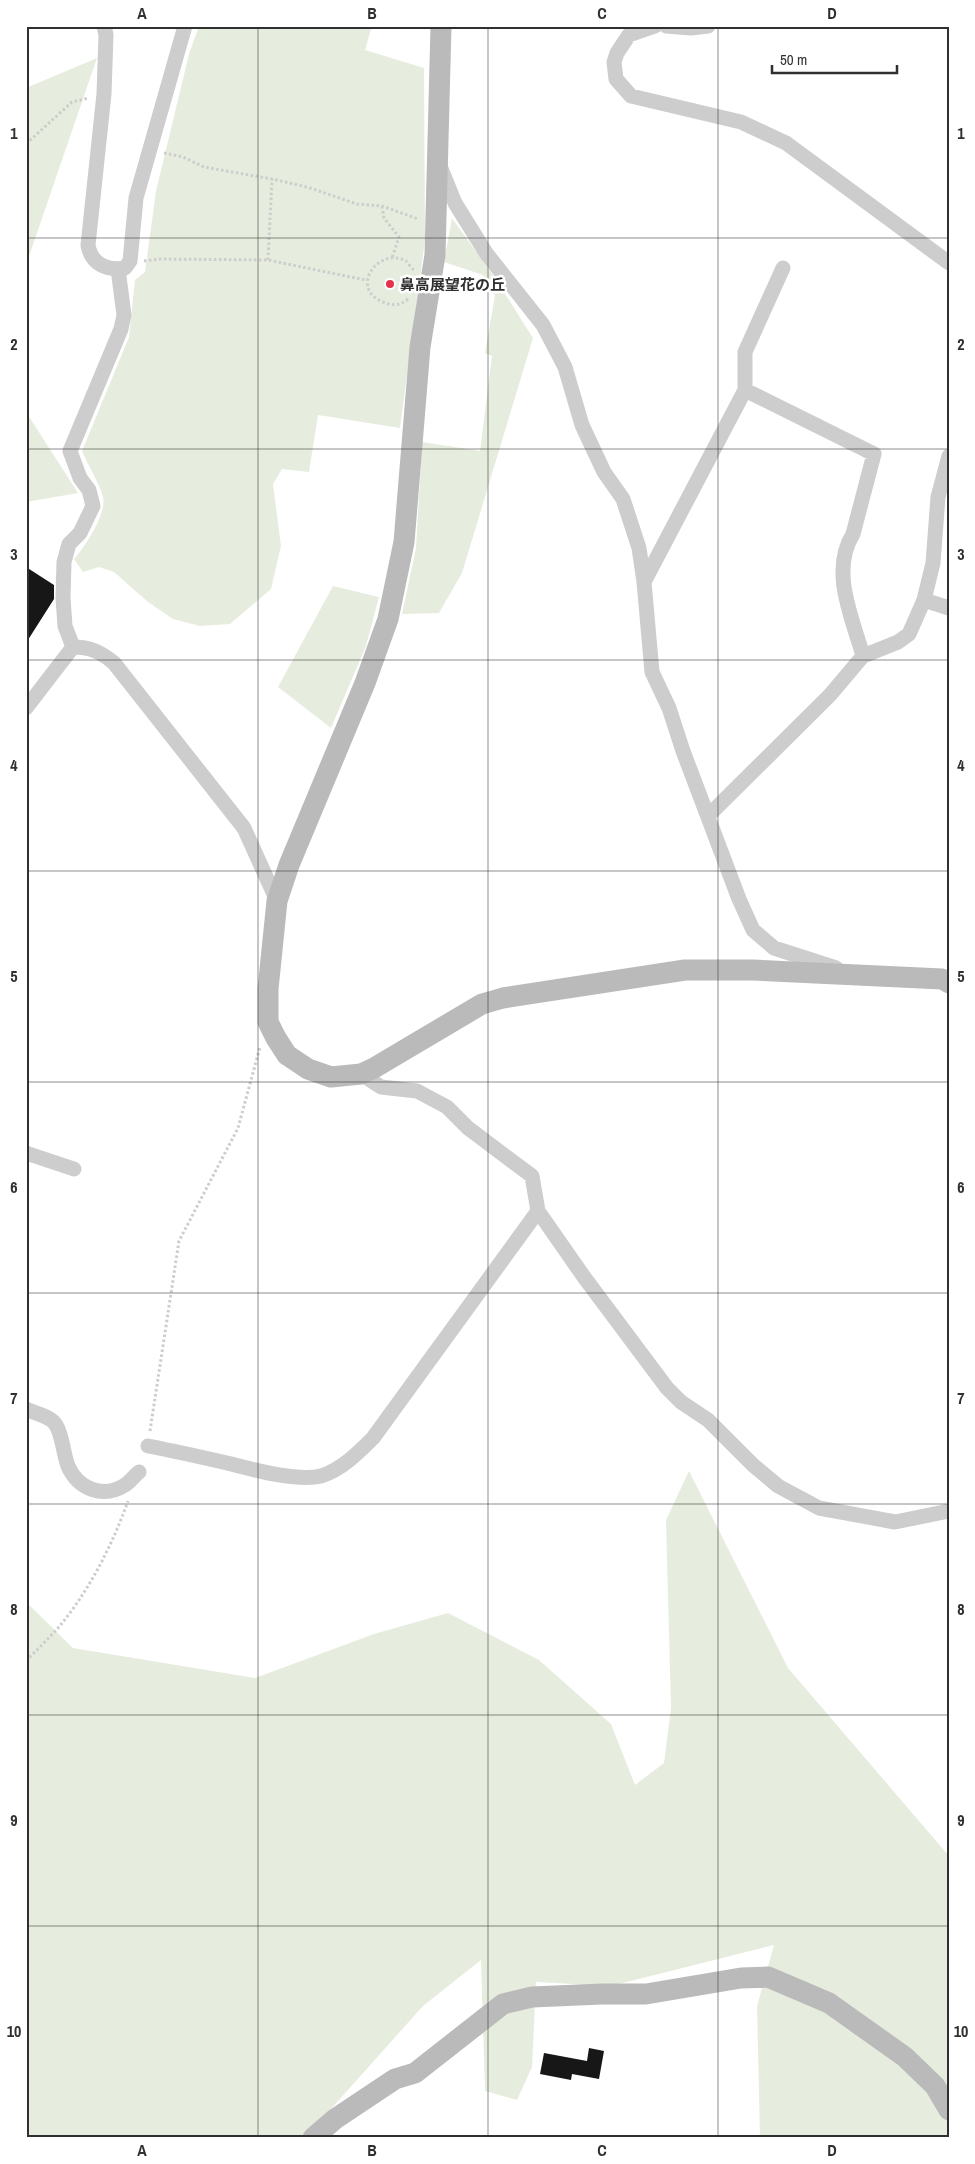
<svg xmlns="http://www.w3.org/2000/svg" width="975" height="2164" font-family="'Archivo Narrow','Noto Sans JP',sans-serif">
<rect width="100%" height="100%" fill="#fff"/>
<!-- green -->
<path fill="#e7edde" d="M199,26H372L365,50L424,68L425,240L400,428L318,415L309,472L282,469L273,484L281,546L271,589L230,624L200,626L173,619L148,602L114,572L99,567L83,572L74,559C85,547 107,513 103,497C100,484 87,464 82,451L129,337L135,280L145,272L156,191L189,54Z
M97,58L26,265V88Z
M452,218L495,278L533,338L462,573L439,613L402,614L416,548L422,442L480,451L492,356L485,353L495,295L483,275L444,262Z
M26,412L78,493L26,502Z
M333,586L379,597L366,646L331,728L278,687Z
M689,1471L788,1668L949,1856V2138H760L757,2006L774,1945L611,1986L536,1982L532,2067L517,2100L485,2091L481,1960L423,2006L305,2138H26V1602L73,1648L255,1678L374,1634L448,1613L539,1660L611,1724L635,1785L664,1763L671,1708L666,1520Z"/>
<!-- building -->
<path fill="#171717" d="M26,567L54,585V599L26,643Z
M589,2048L604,2051L599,2079L572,2074L571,2080L540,2074L544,2053L587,2061Z"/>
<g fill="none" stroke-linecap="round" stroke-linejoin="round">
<!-- path -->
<path stroke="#cdcdcd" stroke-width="3" stroke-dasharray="2.5 2.5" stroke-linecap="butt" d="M26,144L72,102L89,98
M164,153L183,157L204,167L272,179L307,187L357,204L382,206L418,219
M382,206L384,218L399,237L392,258
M268,260L272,179
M144,261L160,259L268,260L366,280
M408,299C400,306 392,306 383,302C348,288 379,246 406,261C408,263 411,268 414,270
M150,1431L179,1241L238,1128L260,1047
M26,1661C37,1650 48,1639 58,1628C89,1591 112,1546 128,1501"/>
<!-- street -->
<path stroke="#cdcdcd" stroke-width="15" d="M104,26L106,35L104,94L88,245C91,264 107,271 125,268L130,261L136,198L185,26
M655,26L629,35L617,53L614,62L616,79L631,96L741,122L786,143L949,263
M666,26L691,28L708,26
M440,166L455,203L486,253L543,325L565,367L582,425L604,472L623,499L639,548L644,582L652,672L669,708L683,751L739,899L753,930L774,948L836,968
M745,390L874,454L853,534C830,571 852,617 863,656
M644,582L745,390V352L783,268
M924,600L949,608
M73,647L65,626L63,598L64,562L69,544L80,533L93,506L89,490L80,478L70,451L121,329L124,315L118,269
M26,708L73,647C90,647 101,652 114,663L244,828L277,901
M708,816L830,695L863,656L898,642L909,634L924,600L933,563L938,497L949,456
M361,1074L381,1087L417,1091L447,1107L468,1128L532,1176L538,1211L584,1277L667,1388L681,1402L708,1420L753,1465L778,1486L819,1508L895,1522L949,1511
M26,1153L74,1169
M26,1409C36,1414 51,1416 56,1425C63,1437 63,1453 68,1466C78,1489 103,1499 125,1485C130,1482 134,1476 139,1472
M148,1446C174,1451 201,1457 227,1463C251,1469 296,1482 321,1476C341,1470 358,1453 373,1438L538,1211"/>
<!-- secondary -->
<path stroke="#bababa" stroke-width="21" d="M441,26L435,255L420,347L404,542L388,619L365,683L289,865L277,901L268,989V1022L276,1038L287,1055L308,1069L331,1077L361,1074L374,1068L482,1004L503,998L685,970H752L942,979L949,983
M313,2138L335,2119L395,2079L415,2073L503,2004L532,1997L602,1994H646L741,1978L768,1977L829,2003L905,2057L935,2086L949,2110"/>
</g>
<!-- grid -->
<path fill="none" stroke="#303030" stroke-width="1" stroke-opacity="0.55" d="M258,26V2138M488,26V2138M718,26V2138M26,238H949M26,449H949M26,660H949M26,871H949M26,1082H949M26,1293H949M26,1504H949M26,1715H949M26,1926H949"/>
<!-- markers -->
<circle fill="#e7324b" stroke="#fff" stroke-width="2" cx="390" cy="284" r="5"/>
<g text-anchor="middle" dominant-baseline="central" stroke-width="5" stroke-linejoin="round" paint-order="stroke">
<!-- poi labels -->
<g font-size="15" font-weight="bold" fill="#303030" stroke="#fff" text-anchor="start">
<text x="400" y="284">鼻高展望花の丘</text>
</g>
</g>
<!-- border -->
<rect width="975" height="2164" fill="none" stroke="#ffffff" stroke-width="55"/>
<!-- scale -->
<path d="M772 65v8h125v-8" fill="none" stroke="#303030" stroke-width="2.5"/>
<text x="780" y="65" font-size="15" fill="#303030" stroke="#ffffff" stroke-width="4" paint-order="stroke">50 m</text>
<rect x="28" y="28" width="920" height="2108" fill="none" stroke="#303030" stroke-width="2"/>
<g font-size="16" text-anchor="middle" font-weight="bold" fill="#303030">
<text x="142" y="19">A</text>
<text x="372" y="19">B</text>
<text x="602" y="19">C</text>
<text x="832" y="19">D</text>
<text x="14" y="139">1</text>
<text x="961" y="139">1</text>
<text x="14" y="350">2</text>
<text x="961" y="350">2</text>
<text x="14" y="560">3</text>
<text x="961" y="560">3</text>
<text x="14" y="771">4</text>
<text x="961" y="771">4</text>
<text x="14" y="982">5</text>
<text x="961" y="982">5</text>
<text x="14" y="1193">6</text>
<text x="961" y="1193">6</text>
<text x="14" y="1404">7</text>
<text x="961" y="1404">7</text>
<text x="14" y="1615">8</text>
<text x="961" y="1615">8</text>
<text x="14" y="1826">9</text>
<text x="961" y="1826">9</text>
<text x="14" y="2037">10</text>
<text x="961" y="2037">10</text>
<text x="142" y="2156">A</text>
<text x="372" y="2156">B</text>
<text x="602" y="2156">C</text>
<text x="832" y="2156">D</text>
</g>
</svg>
